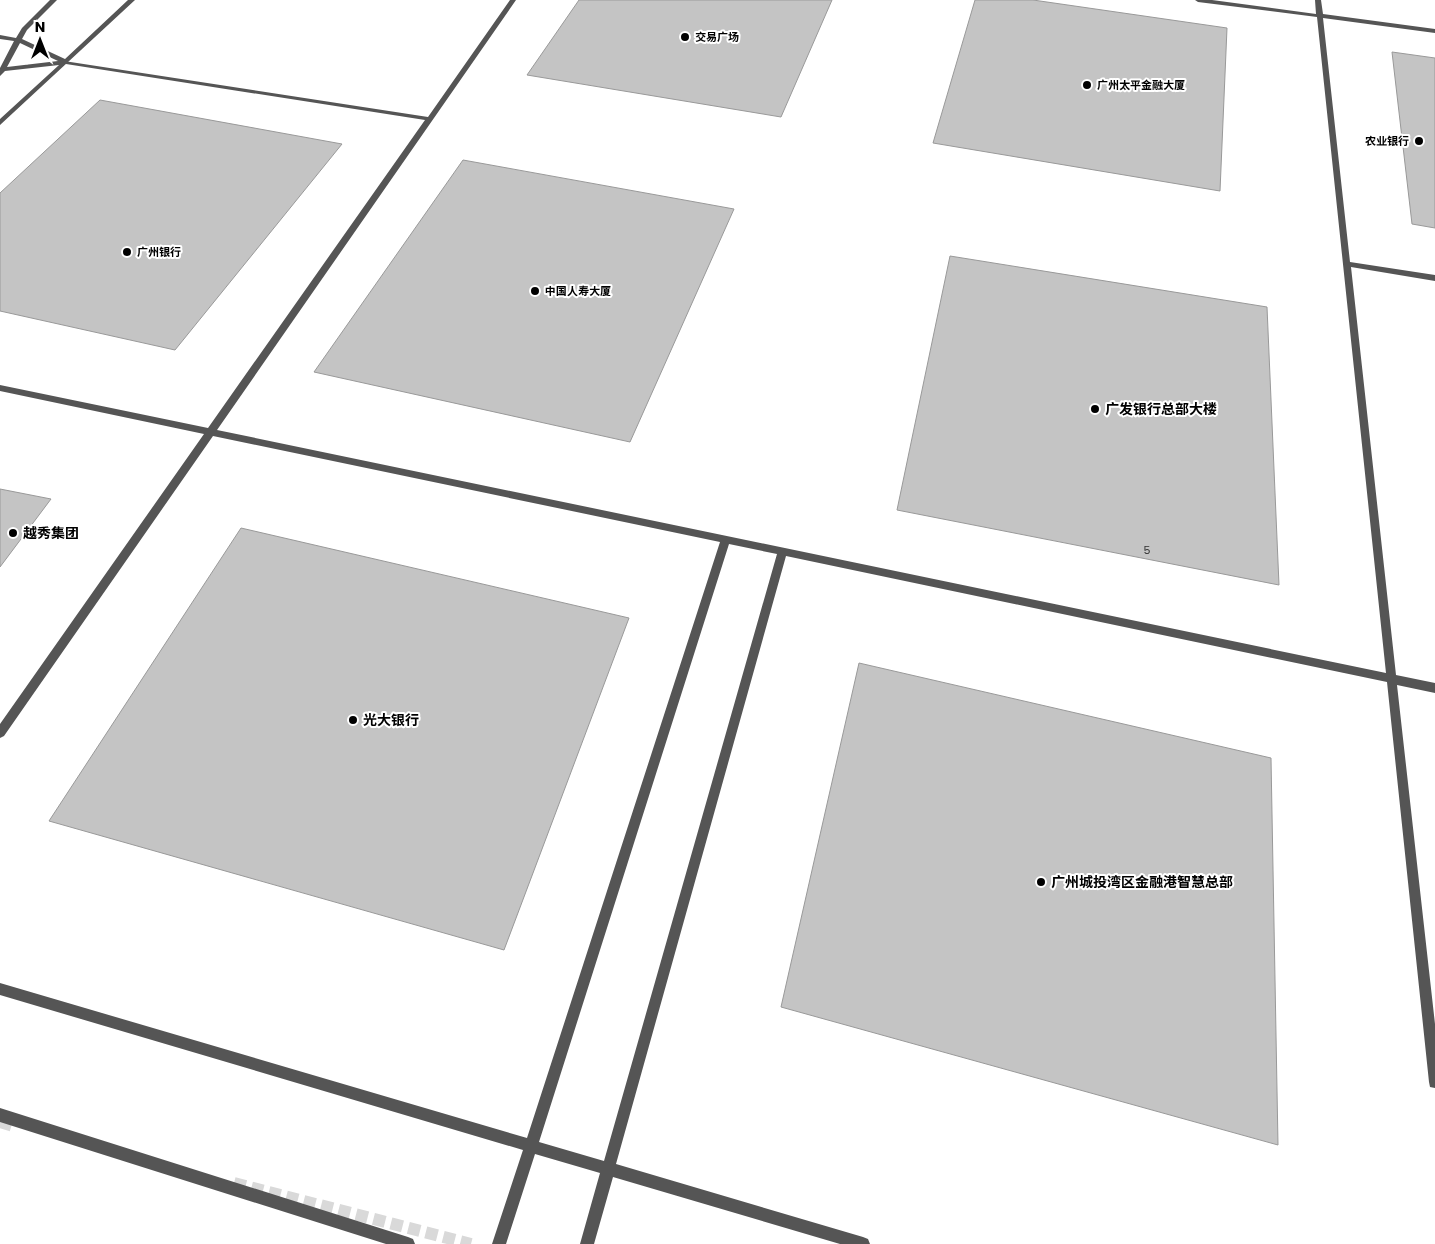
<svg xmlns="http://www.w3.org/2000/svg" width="1435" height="1244" font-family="Poppins,'Noto Sans SC',sans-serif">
<rect width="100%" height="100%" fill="#fff"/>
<!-- building -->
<path fill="#c4c4c4" stroke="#999" d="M579,0H832L781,117L527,75Z
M975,0H1033L1227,28L1220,191L933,143Z
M1392,52L1435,58V228L1412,224Z
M100,100L342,144L175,350L0,311V193Z
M463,160L734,209L630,442L314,372Z
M950,256L1267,307L1279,585L897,510Z
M0,489L51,499L0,567Z
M241,528L629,618L504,950L49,821Z
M859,663L1271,758L1278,1145L781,1007Z"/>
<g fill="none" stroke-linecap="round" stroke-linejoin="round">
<!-- secondary-tunnel -->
<path stroke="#d9d9d9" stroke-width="12" stroke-dasharray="12 6" stroke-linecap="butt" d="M0,1122L17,1127
M234,1183L471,1244"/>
<!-- pedestrian -->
<path fill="#555" fill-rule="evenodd" d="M510,0H516L217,430L1386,673L1317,17L1198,2L1195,0H1212L1316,14L1315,0H1321L1323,14L1435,29V33L1323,18L1350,262L1435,275V281L1351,267L1396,675L1435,683V693L1397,685L1435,1024V1088L1430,1087L1429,1082L1387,682L786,556L616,1164L863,1237L868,1239L870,1244H840L613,1177L594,1244H580L600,1173L535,1154L506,1244H492L523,1150L0,995V983L527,1138L720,542L213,436L4,736L0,738V724L204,434L0,391V385L208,428L425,120L66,64L64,63V61L428,117ZM729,544L777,554L604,1161L539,1142Z
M0,1108L408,1237L413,1239L415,1244H386L0,1122Z"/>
<!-- tertiary -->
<path fill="#555" fill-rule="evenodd" d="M50,0H57L27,30L22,39L65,59L128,0H135L0,125V119L59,65L5,71L0,76V68L14,41L0,39V35L16,38L22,28ZM20,43L58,61L7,67Z"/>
</g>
<!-- markers -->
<g fill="#000" stroke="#fff" stroke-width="2">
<circle cx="685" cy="37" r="5"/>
<circle cx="1087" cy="85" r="5"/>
<circle cx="1419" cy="141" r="5"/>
<circle cx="127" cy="252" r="5"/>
<circle cx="535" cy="291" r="5"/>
<circle cx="1095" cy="409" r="5"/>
<circle cx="13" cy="533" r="5"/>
<circle cx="353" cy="720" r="5"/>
<circle cx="1041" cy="882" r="5"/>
</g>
<g text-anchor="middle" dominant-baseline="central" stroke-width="4" stroke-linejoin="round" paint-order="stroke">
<!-- far-poi labels -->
<g font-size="11" font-weight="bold" fill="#000" stroke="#fff" text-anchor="start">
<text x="695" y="37">交易广场</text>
<text x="1097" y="85">广州太平金融大厦</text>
<text x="1409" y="141" text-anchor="end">农业银行</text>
<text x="137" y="252">广州银行</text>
<text x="545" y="291">中国人寿大厦</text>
</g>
<!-- number labels -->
<g font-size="11" fill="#313131">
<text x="1147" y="550">5</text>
</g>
<!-- poi labels -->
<g font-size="14" font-weight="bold" fill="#000" stroke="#fff" text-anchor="start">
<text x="1105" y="409">广发银行总部大楼</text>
<text x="23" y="533">越秀集团</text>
<text x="363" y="720">光大银行</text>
<text x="1051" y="882">广州城投湾区金融港智慧总部</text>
</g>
</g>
<!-- north arrow -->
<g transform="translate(40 40)" stroke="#ffffff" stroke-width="4" paint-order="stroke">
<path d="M0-4L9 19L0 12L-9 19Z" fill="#000000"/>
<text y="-8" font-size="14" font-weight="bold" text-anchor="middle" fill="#000000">N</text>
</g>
</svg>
